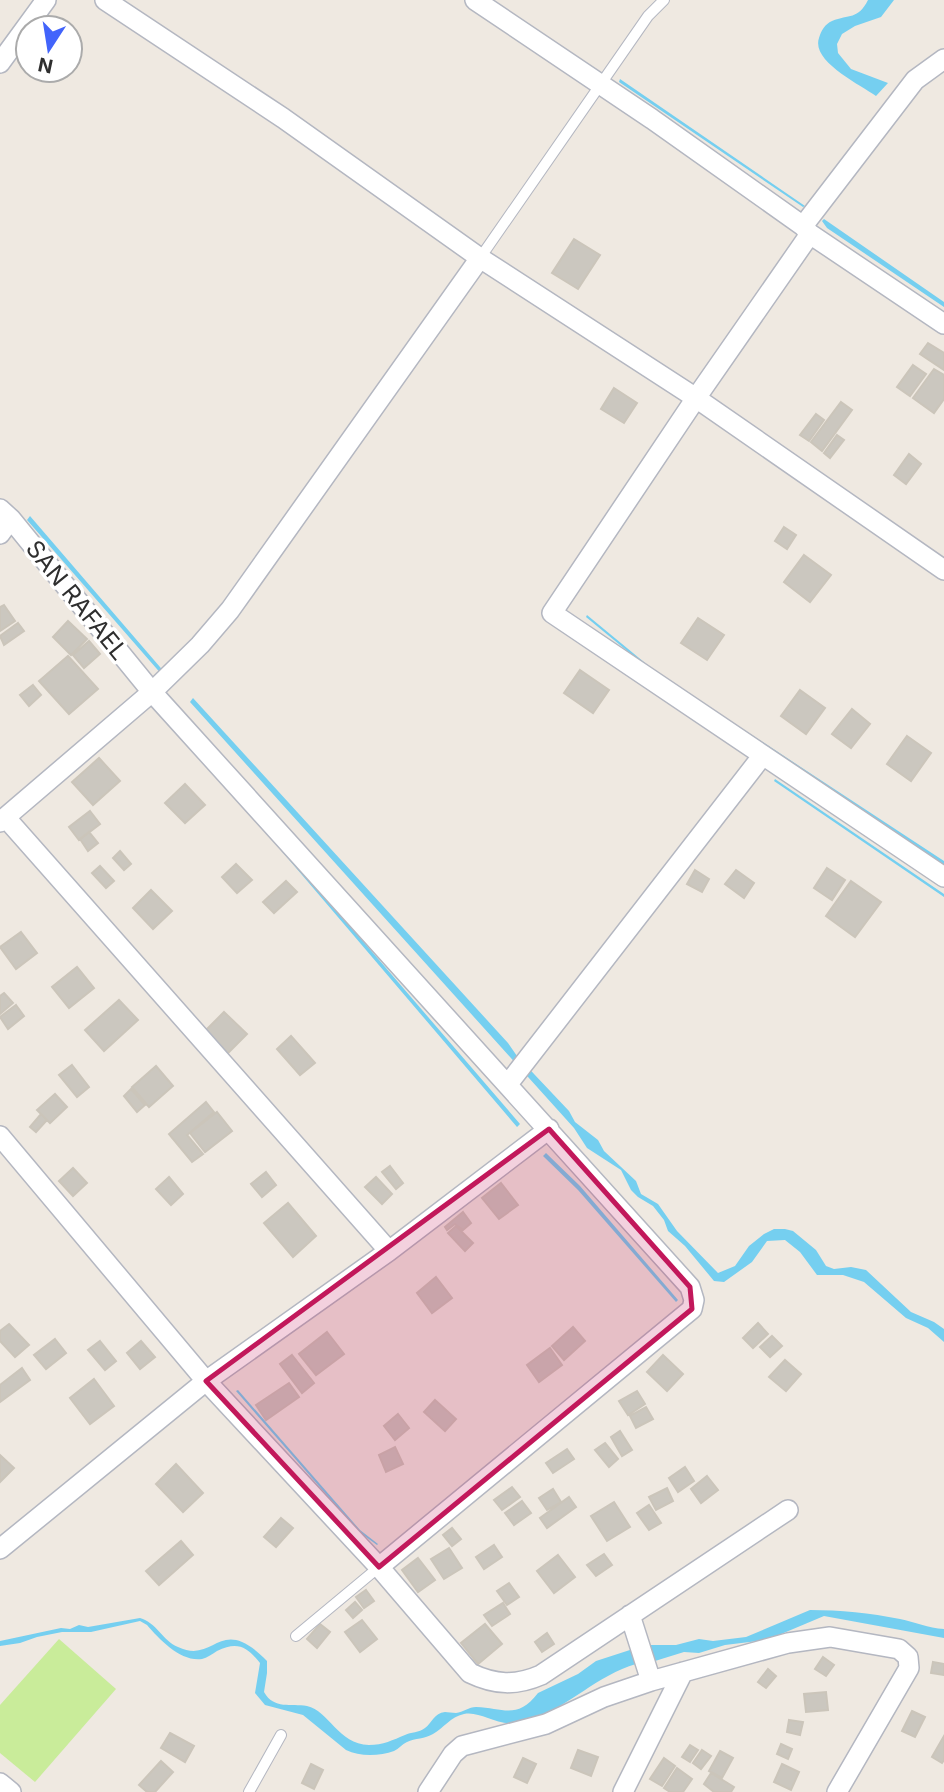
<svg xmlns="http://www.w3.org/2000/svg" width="944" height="1792" font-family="Inter,sans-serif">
<rect width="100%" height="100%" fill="#efe9e1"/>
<!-- pitch -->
<path fill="#c9ec9a" d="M59,1639L116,1689L35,1782L0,1753V1705Z"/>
<!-- water -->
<path fill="#75cff0" d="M868,0H894L881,17L855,26L842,34L837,44L838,53L851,69L888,83L876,96C859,84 811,61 819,38C821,31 825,24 832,21C849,14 858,20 868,0Z
M620,79L805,206L803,207L619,82Z
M824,219L944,302V307L827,228L822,221Z
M30,516L166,674L163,676L27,520Z
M587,615L656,672L915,842L944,861V865L654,673L586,617Z
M193,698L508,1043L517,1056L569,1111L575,1122L598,1140L604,1151L636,1181L641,1194L658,1204L677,1231L718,1273L735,1266L749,1246L764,1234L774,1229H785L793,1231L816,1250L826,1266L834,1269L851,1267L866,1270L911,1312L934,1322L944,1329V1342L928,1328L906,1318L864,1282L843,1275H817L800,1252L785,1240L767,1241L752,1262L724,1282L714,1281L685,1246L668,1231L664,1220L653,1206L638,1197L631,1190L621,1170L587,1148L574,1128L190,702Z
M775,779L944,894V897L774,781Z
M258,819L520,1124L517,1127L256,821Z
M546,1153L580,1186L678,1300L676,1302L578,1190L543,1156Z
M238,1390L360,1530L378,1544L377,1545L359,1532L236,1391Z
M810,1610C840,1610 870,1613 900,1619C915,1622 928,1628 944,1629V1638L824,1616L767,1640L725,1645L699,1653L684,1652L655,1661L649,1645H676L699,1639L713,1641L746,1637Z
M140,1618C156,1622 163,1641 178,1647C216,1665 219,1612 267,1661V1673L264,1692C274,1710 291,1703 307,1706C329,1711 338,1744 369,1745C383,1745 393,1740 405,1735C411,1732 419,1733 425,1728C432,1723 434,1713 445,1712C448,1712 452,1713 456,1713C463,1712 469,1707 476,1707C504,1708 517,1720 538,1693L578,1674L596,1661L633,1649L636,1664C598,1675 569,1706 532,1720C501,1732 483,1710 464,1714C450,1717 444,1728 433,1734C425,1739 415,1738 407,1742C402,1744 399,1749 394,1751C380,1756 360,1757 346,1750L303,1715L265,1705L255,1693L260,1663C247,1647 238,1641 217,1651C212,1654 207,1658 202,1659C181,1662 160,1640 147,1625L140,1621L91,1632H62L37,1637L20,1643L0,1646V1641L61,1628L70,1629L79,1625L88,1627Z"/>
<!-- building -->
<path fill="#cbc7bf" stroke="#cbc5ba" stroke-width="2" d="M574,239L600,255L578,289L552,273Z
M928,343L944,353V370L920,354Z
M913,365L926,374L910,396L897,387Z
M934,369L944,375V399L934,413L913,398Z
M614,388L637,403L624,423L601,409Z
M841,402L852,410L822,451L811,442Z
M816,414L824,420L809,441L800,435Z
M837,435L844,440L830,458L824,453Z
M909,454L921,464L906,484L894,475Z
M784,527L796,535L787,549L775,541Z
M804,555L831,575L810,602L784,582Z
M4,605L15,621L0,631V607Z
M698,618L724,635L707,660L681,643Z
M68,621L87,639L71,655L53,637Z
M18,623L24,631L4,645L0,636Z
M89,641L100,654L84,668L73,655Z
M68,656L98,689L69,714L39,681Z
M580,670L609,690L593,713L564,693Z
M33,685L41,695L29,706L20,695Z
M800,690L825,708L806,734L781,716Z
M852,709L870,724L851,748L832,734Z
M907,736L931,753L911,781L887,764Z
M99,758L120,781L93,805L72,782Z
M185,784L205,805L185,823L165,803Z
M90,811L100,824L79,840L69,827Z
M89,832L98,843L88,851L80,839Z
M120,851L131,864L124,870L113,858Z
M236,864L252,880L237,893L222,877Z
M100,866L114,881L106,888L92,873Z
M827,868L845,880L832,900L814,888Z
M695,870L709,879L702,892L687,884Z
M736,870L754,883L744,898L725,884Z
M286,881L297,892L274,913L263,902Z
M851,881L881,902L855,937L826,916Z
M151,890L172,911L153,929L133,908Z
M21,932L37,953L16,969L0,947Z
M77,967L94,988L69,1008L52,987Z
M4,993L13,1003L0,1014V996Z
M119,1000L138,1020L104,1051L85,1030Z
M16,1005L24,1016L8,1029L0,1017Z
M224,1012L247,1034L228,1053L205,1031Z
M291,1036L315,1063L300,1075L277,1049Z
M72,1065L89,1087L77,1097L59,1075Z
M156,1066L173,1086L149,1107L132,1087Z
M131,1089L145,1105L137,1112L124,1096Z
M55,1094L67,1107L50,1123L37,1110Z
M206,1102L214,1112L187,1135L203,1154L192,1162L169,1134Z
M217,1112L232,1131L205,1152L190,1133Z
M41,1114L47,1120L36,1132L30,1127Z
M390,1166L403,1183L396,1189L382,1172Z
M73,1168L87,1183L73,1196L59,1181Z
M266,1172L276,1185L262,1197L251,1184Z
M169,1177L183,1194L171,1205L156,1189Z
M376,1177L392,1194L382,1204L365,1187Z
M501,1183L518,1205L499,1219L482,1198Z
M288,1203L316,1236L293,1257L264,1223Z
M463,1212L471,1223L463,1230L455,1224L447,1230L445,1227Z
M456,1226L473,1243L465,1251L448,1233Z
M436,1277L452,1298L432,1313L417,1293Z
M758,1323L768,1334L753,1348L743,1338Z
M9,1324L29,1345L15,1357L0,1341V1331Z
M573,1327L585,1341L564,1360L552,1346Z
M327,1332L344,1354L316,1375L299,1354Z
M772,1336L782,1346L770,1357L760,1347Z
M55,1339L66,1353L46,1369L34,1355Z
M100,1341L116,1361L105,1370L88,1350Z
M141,1341L155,1357L140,1369L127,1353Z
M550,1348L562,1365L539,1382L527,1365Z
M292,1355L314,1383L302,1393L280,1364Z
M663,1355L683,1374L667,1391L647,1372Z
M785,1360L801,1374L786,1391L769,1377Z
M22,1368L30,1380L0,1402V1385Z
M94,1379L114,1406L90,1424L70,1398Z
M289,1383L299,1397L266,1420L256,1405Z
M637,1391L645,1404L628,1415L619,1401Z
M435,1400L456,1419L445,1431L424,1412Z
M646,1407L653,1419L636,1428L630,1416Z
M398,1414L409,1428L395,1440L384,1426Z
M620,1431L632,1450L622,1456L611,1437Z
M605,1443L618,1459L609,1467L595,1450Z
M395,1447L403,1464L386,1472L379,1455Z
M567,1449L574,1459L553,1473L546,1463Z
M0,1455L14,1468L0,1482Z
M176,1464L203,1493L183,1512L156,1484Z
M685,1467L694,1481L678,1492L669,1478Z
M707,1476L718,1490L701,1503L691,1489Z
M512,1487L520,1497L502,1510L494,1500Z
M667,1488L673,1501L656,1510L649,1497Z
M553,1489L561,1502L547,1510L539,1498Z
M569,1497L576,1507L547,1528L540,1518Z
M522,1501L531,1513L514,1525L505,1513Z
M614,1502L630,1527L607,1541L591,1516Z
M649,1505L661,1523L649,1530L637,1513Z
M281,1518L293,1528L276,1547L264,1537Z
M452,1528L461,1539L452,1546L443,1535Z
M181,1541L193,1555L159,1585L146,1571Z
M494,1545L502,1557L484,1569L476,1557Z
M449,1548L462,1568L444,1579L431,1559Z
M604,1554L612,1565L596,1576L587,1565Z
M558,1555L575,1577L554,1593L537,1571Z
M418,1558L435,1580L418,1592L402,1570Z
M509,1583L519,1597L507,1605L497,1591Z
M366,1590L374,1601L364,1608L356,1597Z
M355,1602L362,1610L353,1618L346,1610Z
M503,1603L510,1614L492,1626L484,1615Z
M362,1620L377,1639L360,1652L345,1632Z
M320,1624L330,1632L317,1648L307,1639Z
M485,1624L502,1644L478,1664L461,1643Z
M547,1633L554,1644L542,1652L535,1642Z
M823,1657L834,1665L826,1676L815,1669Z
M933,1662L944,1664V1675L931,1673Z
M768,1669L776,1676L766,1688L758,1682Z
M826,1692L828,1710L806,1712L804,1694Z
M912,1711L925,1717L915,1737L902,1731Z
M789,1720L803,1722L800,1735L787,1732Z
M170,1733L194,1746L185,1762L161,1748Z
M944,1736V1760L942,1763L932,1757Z
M781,1744L792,1749L788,1759L777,1754Z
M690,1745L698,1750L690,1762L682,1757Z
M578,1750L598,1757L591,1776L571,1768Z
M702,1750L711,1756L701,1769L693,1763Z
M720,1751L733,1758L722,1778L709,1771Z
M523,1758L536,1764L527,1783L514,1777Z
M664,1758L675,1766L662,1786L650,1779Z
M161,1761L173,1772L155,1792H147L139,1785Z
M311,1764L323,1770L314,1789L302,1783Z
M782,1764L799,1772L791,1790L774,1782Z
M677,1768L692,1779L683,1792H670L664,1788Z
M711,1773L734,1787L731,1792H714L704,1784Z"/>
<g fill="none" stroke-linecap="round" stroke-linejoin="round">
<!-- lane casing -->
<g stroke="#b4b7c1" stroke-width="12">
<path id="lane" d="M480,258L648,16L664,0
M296,1636L379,1567
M249,1792L281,1735"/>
</g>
<!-- street casing -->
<g stroke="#b4b7c1" stroke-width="22">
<path id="street" d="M105,0L283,118L480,258L696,398L944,570
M475,0L652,119L803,226L810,234L944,324
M0,63L46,0
M803,226L915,80L944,59
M810,234L696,398L552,613L944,877
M0,509L11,519L152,692L690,1287L694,1300L692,1309L379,1567
M0,534L11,519
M6,818L389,1251
M0,822L152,692L200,645L230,610L480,258
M508,1084L763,755
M0,1136L206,1381L379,1567L470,1673C495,1685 516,1686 541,1675L788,1510
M0,1549L206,1381L389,1251L549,1129
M630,1615L651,1681
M0,1783L11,1792
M428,1792L453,1754L462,1746L546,1724L604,1697L651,1681L788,1643L830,1637L899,1649L908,1657L909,1668L837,1792
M623,1792L683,1672"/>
</g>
<!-- lane -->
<use href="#lane" stroke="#fff" stroke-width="10"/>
<!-- street -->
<use href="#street" stroke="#fff" stroke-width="19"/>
</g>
<!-- marked area -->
<path fill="#c2185b" fill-opacity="0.2" stroke="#c2185b" stroke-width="5" stroke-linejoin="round" d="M549,1129L690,1287L692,1309L379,1567L206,1381Z"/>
<g text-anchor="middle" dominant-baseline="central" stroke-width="7" stroke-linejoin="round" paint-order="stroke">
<!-- street labels -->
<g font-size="24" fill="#2e2e2e" stroke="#fff">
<text transform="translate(77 600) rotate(51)">SAN RAFAEL</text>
</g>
</g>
<!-- north arrow -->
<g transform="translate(49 49) rotate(192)"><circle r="33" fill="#ffffff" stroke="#ababab" stroke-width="2"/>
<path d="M0-5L12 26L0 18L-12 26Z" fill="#4264fb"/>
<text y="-10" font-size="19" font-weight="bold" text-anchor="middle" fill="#2e2e2e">N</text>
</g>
</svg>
